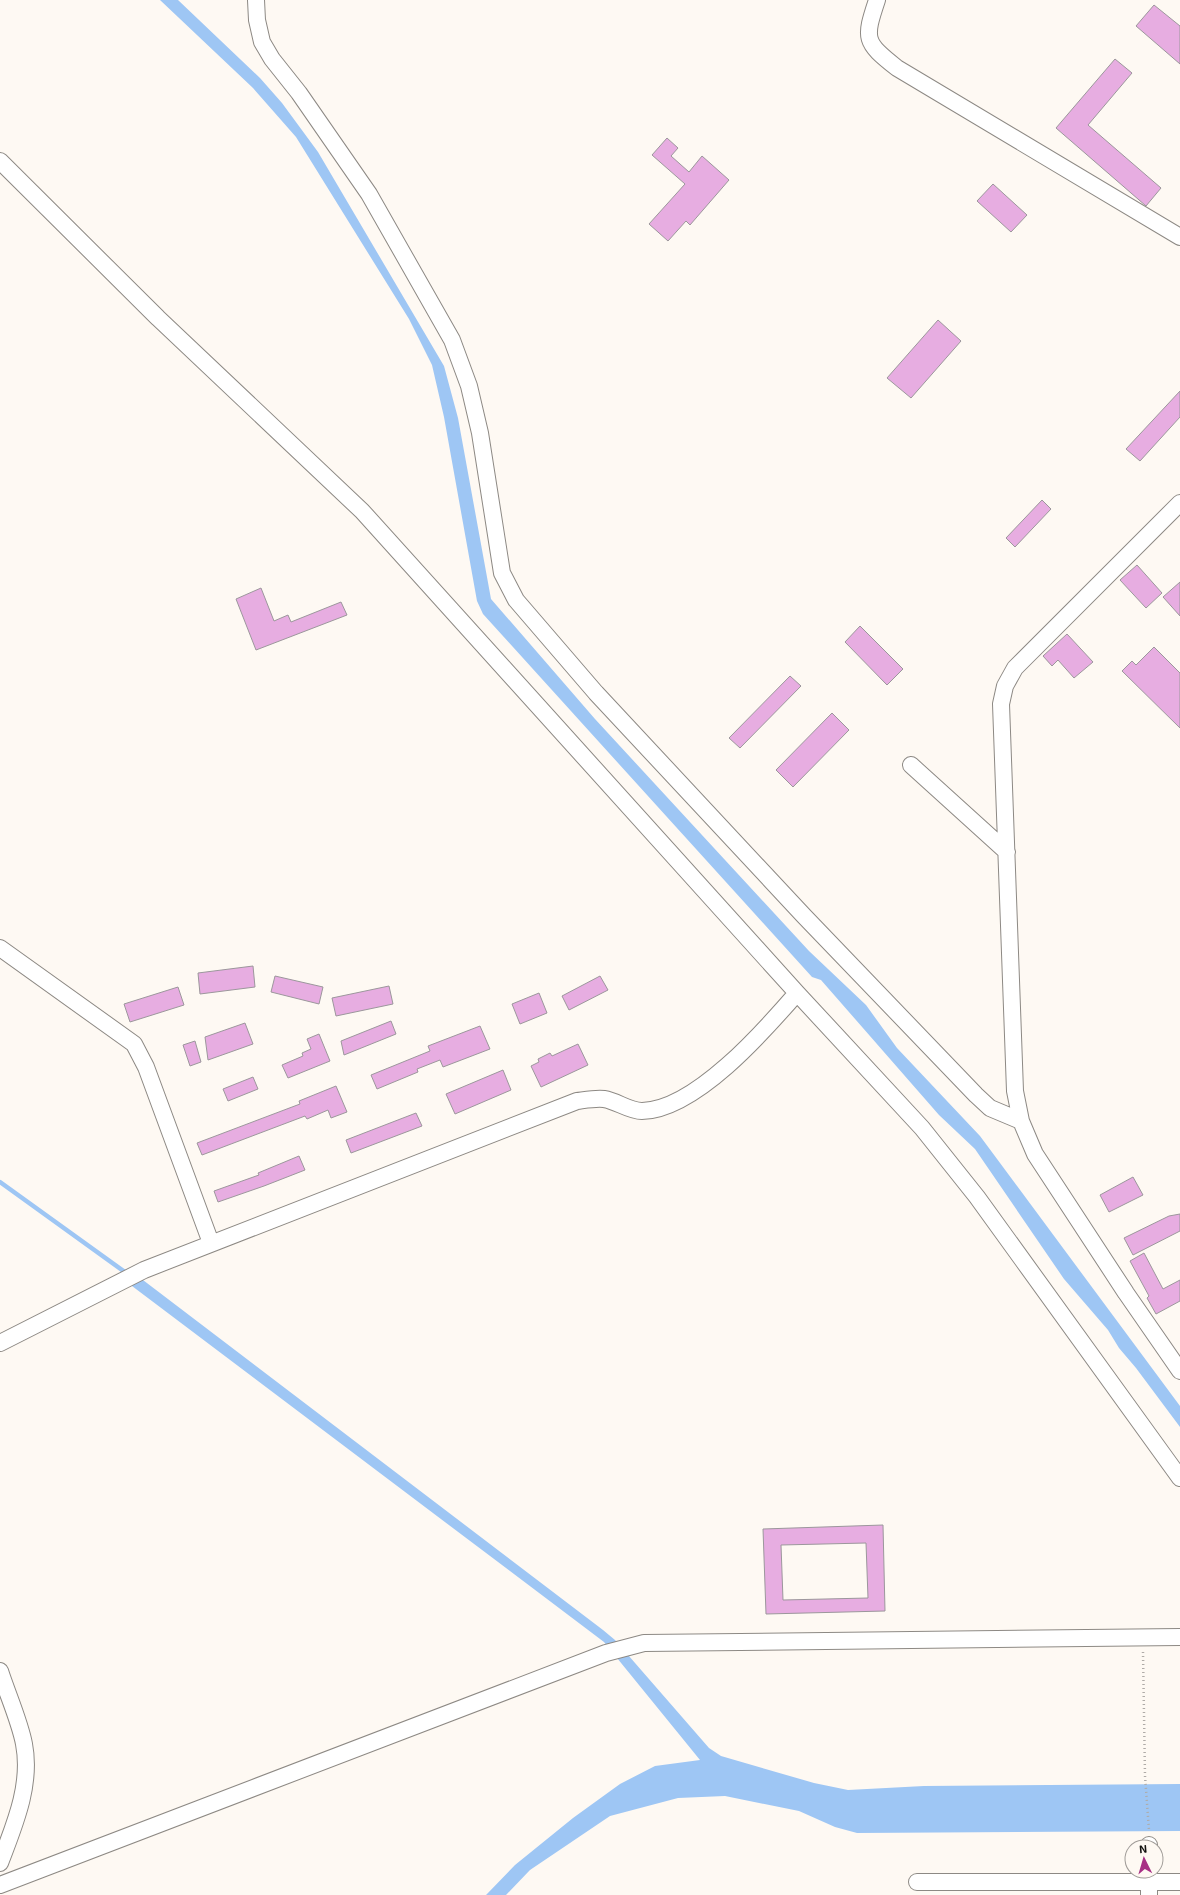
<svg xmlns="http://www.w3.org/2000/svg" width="1180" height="1895" font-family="'Exo 2',sans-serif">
<rect width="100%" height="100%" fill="#fef9f3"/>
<!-- water -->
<path fill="#9ec6f4" d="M160,0H178L260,78L282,103L318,152L444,366L458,418L491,599L595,719L809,951L866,1005L897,1048L980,1136L1180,1406V1427L1136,1368L1119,1348L1108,1330L1064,1279L975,1149L939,1115L821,980L812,977L483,614L477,601L444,417L432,365L409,319L296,137L253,88Z
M139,1277L603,1630L615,1640L709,1748L721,1756L814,1783L848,1790L924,1786L1180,1784V1831L857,1833L835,1827L799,1811L725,1796L678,1798L610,1816L530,1870L506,1895H486L515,1865L573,1818L620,1784L655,1766L700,1760L604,1642L132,1286L129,1279Z"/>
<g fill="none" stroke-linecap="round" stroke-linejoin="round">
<!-- stream -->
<path stroke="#9ec6f4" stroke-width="4.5" d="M0,1182L129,1275"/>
</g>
<!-- building -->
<path fill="#e7ade1" stroke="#9c979c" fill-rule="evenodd" d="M1154,5L1180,26V64L1136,26Z
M1115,59L1132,73L1088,125L1161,188L1146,206L1056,128Z
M667,138L678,148L671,156L689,172L702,156L729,180L690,225L686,221L668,241L649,224L685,184L652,155Z
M993,184L1027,215L1011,232L977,201Z
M938,320L961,341L911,398L887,378Z
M1180,391V417L1140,461L1126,449Z
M1042,500L1051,509L1015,547L1006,538Z
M1137,565L1162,593L1146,608L1120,580Z
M1180,582V616L1163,597Z
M261,588L274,621L288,615L291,622L341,602L347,615L256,650L236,599Z
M860,626L903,669L887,685L845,642Z
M1067,634L1093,662L1074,678L1058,660L1052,666L1043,656Z
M1154,647L1180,673V728L1122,671L1132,661L1136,665Z
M790,676L801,686L740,748L729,738Z
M832,713L849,730L793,787L776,770Z
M253,966L255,987L200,994L198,973Z
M275,976L323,987L319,1004L271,992Z
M600,976L608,990L569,1010L562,996Z
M389,986L393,1004L336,1016L332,998Z
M178,987L184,1005L130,1022L124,1004Z
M539,993L547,1013L520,1024L512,1004Z
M391,1021L396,1034L344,1055L341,1041Z
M245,1023L253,1044L208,1060L205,1037Z
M480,1026L490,1049L443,1067L440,1060L417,1069L418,1072L377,1089L371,1075L430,1051L428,1046Z
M319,1034L330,1061L288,1078L282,1065L303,1056L302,1053L311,1049L307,1039Z
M195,1041L201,1062L190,1066L183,1045Z
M578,1044L588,1065L541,1087L531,1066L539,1062L538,1059L550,1053L552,1056Z
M503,1070L511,1090L455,1114L446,1094Z
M253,1077L258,1089L228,1101L223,1089Z
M336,1086L347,1112L331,1118L328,1110L307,1119L305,1116L202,1155L197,1143L300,1104L299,1101Z
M416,1113L422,1126L351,1153L346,1140Z
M299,1156L305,1170L264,1186L218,1202L214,1191L259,1175L258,1173Z
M1133,1177L1143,1195L1109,1212L1100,1195Z
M1180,1214V1231L1133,1255L1124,1238L1169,1216Z
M1144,1253L1163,1289L1180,1280V1301L1156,1314L1147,1298L1149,1296L1130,1261Z
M883,1525L885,1611L766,1614L763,1529ZM866,1543L868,1598L783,1600L781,1545Z"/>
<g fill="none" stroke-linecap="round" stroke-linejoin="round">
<!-- street casing -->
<g stroke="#8d8984" stroke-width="18">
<path id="street" d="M256,0L257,20L262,42L272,59L299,93L369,194L452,340L469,386L480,433L502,573L516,600L596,693L804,916L976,1095L990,1108L1021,1121
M877,0C864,39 864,42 897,68L1180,237
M0,161L158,318L362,511L797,993L922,1128L977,1197L1180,1478
M1180,503L1015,668L1005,686L1001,704L1015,1091L1021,1121L1035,1154L1126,1293L1180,1371
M911,765L1007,852
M0,948L134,1044L146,1067L211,1243
M0,1343L144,1270L577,1101C585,1100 596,1098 604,1099C617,1101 629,1111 642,1111C695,1110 764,1031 797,993
M0,1671C7,1693 20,1722 24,1744C32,1785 14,1826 0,1863
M1149,1845V1847
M1149,1871V1895
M917,1882H1180
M0,1885L606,1653L644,1643L1180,1637"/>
</g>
<!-- path -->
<path stroke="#afaba7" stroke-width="2.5" stroke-dasharray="1 3" stroke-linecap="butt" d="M1143,1652L1145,1776L1149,1830"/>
<!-- street -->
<use href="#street" stroke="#fff" stroke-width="16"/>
</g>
<!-- north arrow -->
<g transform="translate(1144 1859) rotate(355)"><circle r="19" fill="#fef9f3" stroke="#a09c98"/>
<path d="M0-3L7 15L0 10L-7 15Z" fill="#a82f85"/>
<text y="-6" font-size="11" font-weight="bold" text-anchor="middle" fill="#12110f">N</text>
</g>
</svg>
